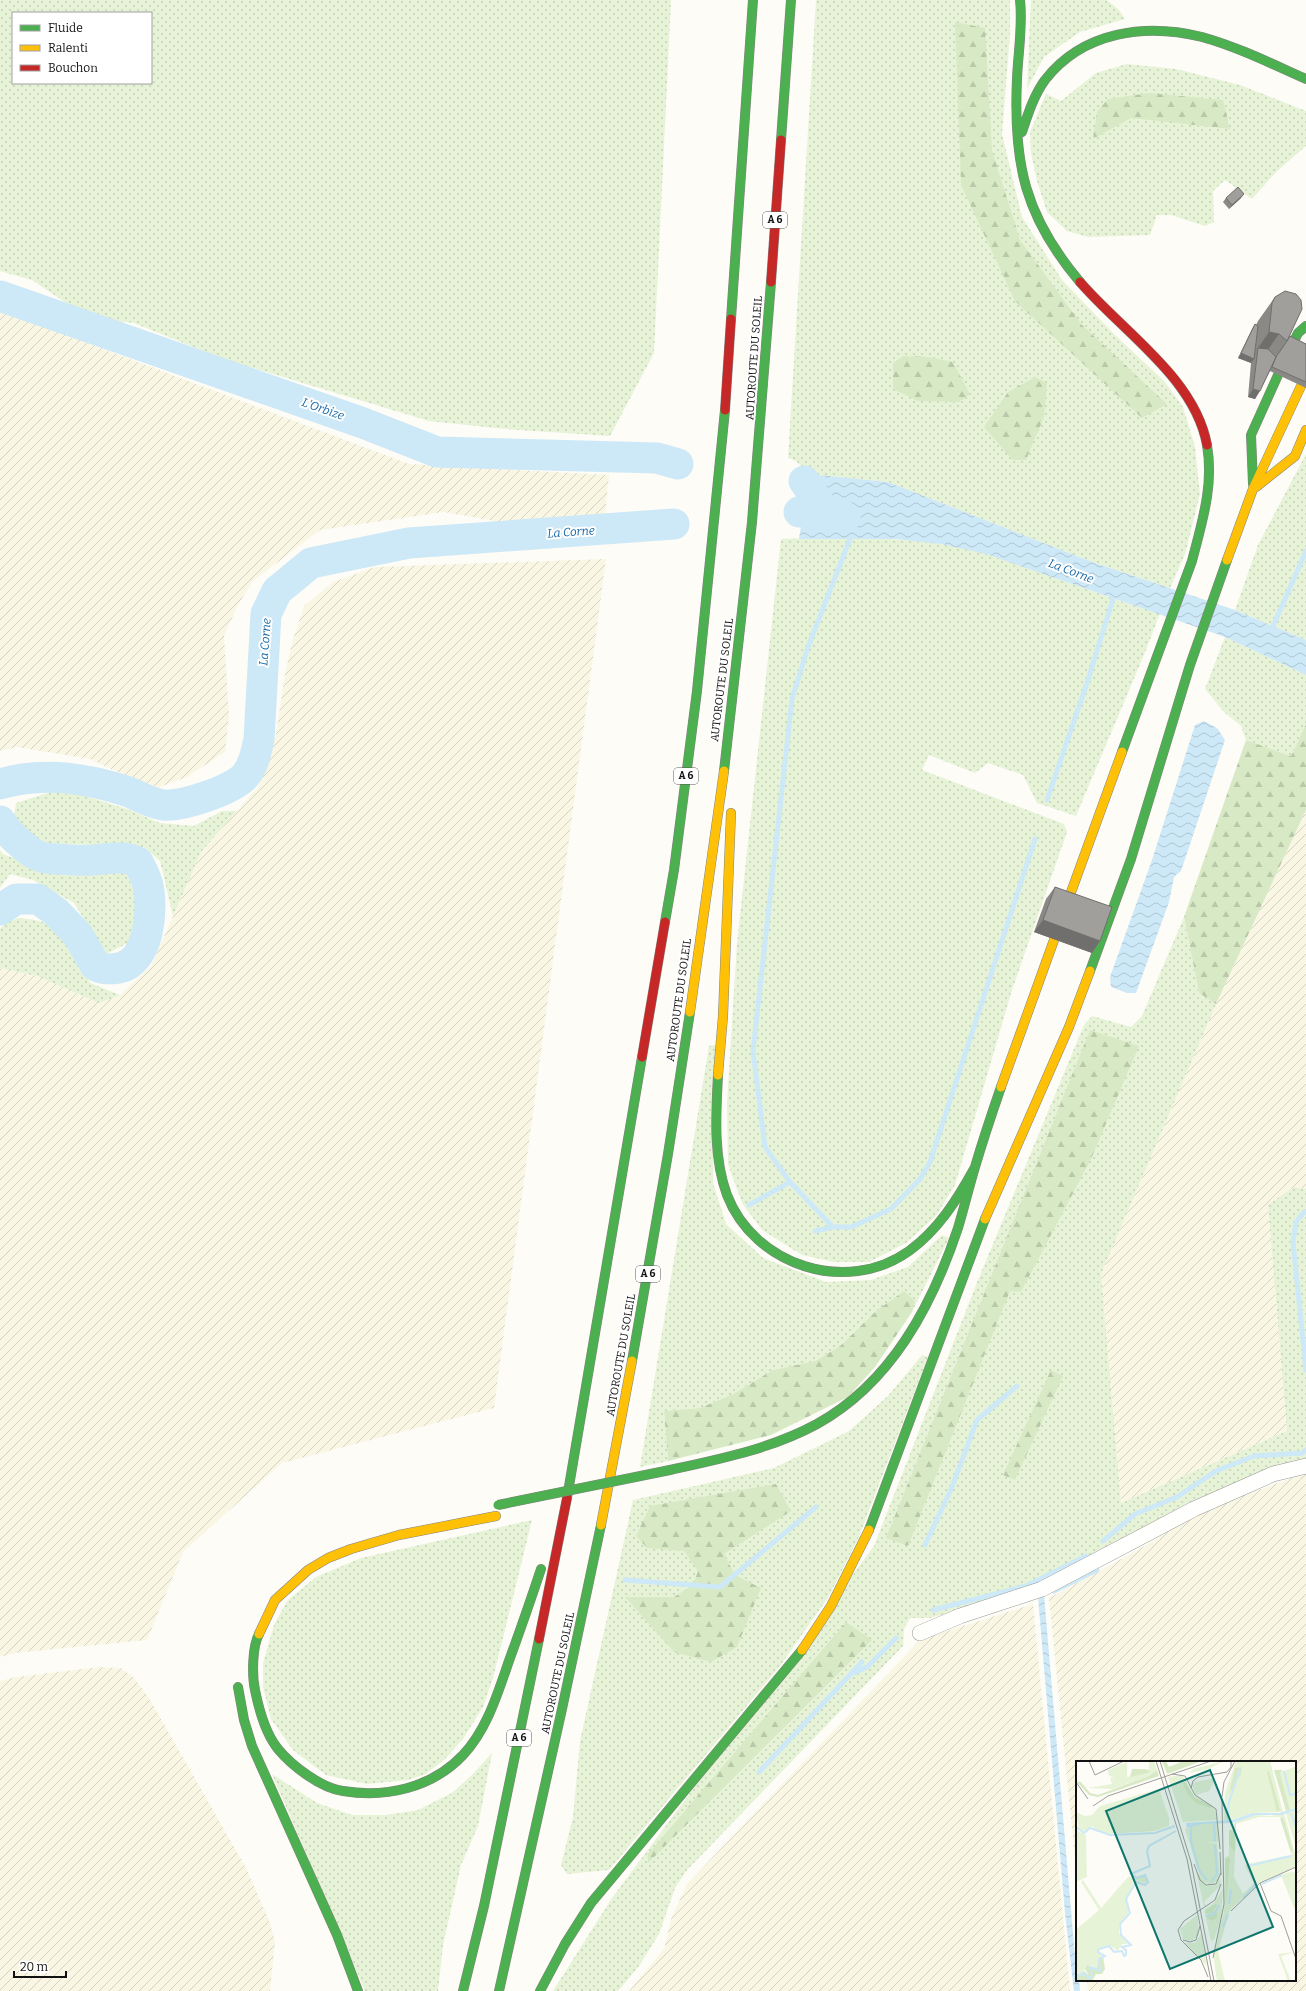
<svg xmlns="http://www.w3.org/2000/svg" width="1306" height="1991" font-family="Bitter,serif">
<defs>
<pattern id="farmland-furrows" width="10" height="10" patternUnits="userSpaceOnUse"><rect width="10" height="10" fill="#f9f7e4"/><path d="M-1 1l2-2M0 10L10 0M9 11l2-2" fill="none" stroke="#d4d3c3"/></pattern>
<pattern id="grass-dots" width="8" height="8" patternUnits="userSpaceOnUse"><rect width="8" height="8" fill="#e7f3d7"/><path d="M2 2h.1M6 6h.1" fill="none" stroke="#c5cfb8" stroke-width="1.8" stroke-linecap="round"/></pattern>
<pattern id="forest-firs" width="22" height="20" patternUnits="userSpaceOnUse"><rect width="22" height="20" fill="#d8eac5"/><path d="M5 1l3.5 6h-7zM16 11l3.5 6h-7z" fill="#b8c8a8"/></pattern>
<pattern id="water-waves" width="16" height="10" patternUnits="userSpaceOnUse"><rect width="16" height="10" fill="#cde8f7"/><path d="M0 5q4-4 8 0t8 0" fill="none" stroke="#afc6d3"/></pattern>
</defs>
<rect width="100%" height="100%" fill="#fdfcf7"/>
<!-- farmland -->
<path fill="url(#farmland-furrows)" d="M0,310L409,464L609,475L605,516L533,528L444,512L320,530L253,581L238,605L224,636L229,716L225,752L187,777L154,789L90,759L17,747L0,751Z
M606,559L494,1408L282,1463L183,1552L147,1640L15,1653L0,1657V968L37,976L99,1003L120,995L151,966L201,852L258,787L268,764L276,734L285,674L293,639L304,606L333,582L375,567Z
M1306,810V1189L1294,1187L1268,1205L1287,1431L1121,1503L1101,1274L1216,1004Z
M1306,1473V1991H1088L1087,1980H1295V1762H1077V1879L1049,1598L1136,1551L1208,1508Z
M1033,1604L1070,1991H629L664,1949L671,1919L687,1884L921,1639Z
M99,1667L121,1668L134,1678L149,1698L246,1868L269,1920L275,1942L270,1991H0V1681L16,1677Z"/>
<!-- grass -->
<path fill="url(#grass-dots)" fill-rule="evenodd" d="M0,0H671L654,353L610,436L505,429L429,421L223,359L134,323L94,318L78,311L32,280L0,271ZM13,13H151V83H13Z
M816,0H1010V34L1002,134L1022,217L1062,280L1113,333L1165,382L1183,407L1195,447L1200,494L1185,554L1170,588L1092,562L888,482L809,474L796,461L788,458Z
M1031,0H1107L1119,10L1125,19L1080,32L1044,57L1027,89Z
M1127,64L1176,69L1240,85L1306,111V146L1276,172L1252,199L1225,180L1213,191L1214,222L1205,226L1171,215H1157L1150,235L1088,237L1067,231L1047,212L1037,181L1031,153L1030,132L1046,94L1061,101L1096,73Z
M1306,454V640L1235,610L1258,545Z
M781,539C849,537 921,535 987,554C1045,572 1101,597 1160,613L1146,650L1076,816L1037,803L1023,775L988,763L975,773L929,755L922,770L1064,824L1067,832L1012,990L955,1185L936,1216L906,1243L869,1262H834L802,1255L762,1230L742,1203L728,1164L727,1103L737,944Z
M1225,637L1306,675V724L1291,756L1246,740L1241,726L1224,712L1205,689Z
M51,792L82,795L127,809L160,823L194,826L222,811H237L201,852L173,916L160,861L144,847L45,843L27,834L14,817L16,803Z
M0,850L3,854L43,869L126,872L139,901L134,940L106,954L74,903L33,880L10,874L0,888Z
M1184,917L1199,993L1216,1004L1101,1274L1121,1503L1287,1431L1268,1205L1294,1187L1306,1189V1460L1022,1592L930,1618H910L904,1629L903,1646L687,1870L675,1888L659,1934L639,1966L618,1991H553L612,1898L874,1546L978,1280L1084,1025L1092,1016L1131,1027L1142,1016Z
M18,918C25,919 32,919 39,921C67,928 80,960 90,983L120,995L99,1003L37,976L0,968V929L4,924Z
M715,1045L713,1183L726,1224L763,1258L826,1282L871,1280L908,1267L942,1235L949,1238L912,1312L876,1311L840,1346L815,1361L773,1370L733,1394L700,1408L664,1411L668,1461L640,1467L709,1046Z
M922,1355L928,1357L858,1539L829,1596L780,1666L609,1870L567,1874L561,1865L573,1817L580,1741L633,1500L774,1468L849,1431L888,1396Z
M532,1520L493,1678L483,1707L463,1739L445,1759L426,1774L408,1780L367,1784L326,1775L293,1750L271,1719L263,1687V1663L274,1625L287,1601L316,1577L361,1558Z
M492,1753L478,1826L461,1865L443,1945L438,1991H365L272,1774L317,1803L352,1815H387L418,1810L452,1793L473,1774Z"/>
<!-- forest -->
<path fill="url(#forest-firs)" d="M955,22L985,28L992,150L1020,240L1082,325L1167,404L1142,418L1015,301L961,185Z
M1149,93L1223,100L1230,129L1131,118L1093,139L1097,112L1108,99Z
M903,356L929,357L953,362L970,394L959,402L918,401L893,389V363Z
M1035,377L1047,383L1044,417L1026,460H1013L984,427L1008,392Z
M1306,724V810L1216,1004L1199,993L1184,917L1246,740L1291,756Z
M1090,1030L1139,1046L1091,1159L1021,1292L1010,1291L908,1546L886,1538Z
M904,1291L915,1301L912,1312L875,1367L848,1397L771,1435L668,1461L664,1411L700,1408L733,1394L773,1370L815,1361L840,1346L876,1311Z
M1051,1370L1063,1376L1015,1480L1003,1475Z
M776,1484L791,1511L724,1554L735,1575L761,1588L737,1647L711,1662L674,1652L625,1597H674L693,1585L698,1571L684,1551L647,1548L636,1536L650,1506Z
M846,1622L872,1640L648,1863V1854Z"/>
<!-- water -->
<path fill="url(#water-waves)" d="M809,474L888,482L1092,562L1235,610L1306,640V675L1225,637L986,554L941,544L896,539H799Z
M1204,721L1217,728L1225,740L1181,871L1174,877L1169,902L1136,993H1127L1111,987L1110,977L1152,860L1195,725Z
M1044,1595L1077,1980H1079L1080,1991H1074L1065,1913L1038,1597Z"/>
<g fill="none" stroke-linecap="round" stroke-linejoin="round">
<!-- stream -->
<path stroke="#cde8f7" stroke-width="5" d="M1271,631L1306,551
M1047,800L1087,683L1113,599
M790,1182L765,1147L753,1051L792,699L808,647L850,539
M749,1205L790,1182L833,1227L815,1231
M1306,1212H1304L1296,1222L1293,1242L1306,1370
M833,1227H851L891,1209L920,1179L930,1162L1035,839
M1103,1541L1135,1514L1177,1497L1216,1471L1254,1456L1302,1453L1306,1450
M925,1545L952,1487L977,1420L1017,1386
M625,1580L720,1587L816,1507
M1054,1591L1097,1570
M933,1610L1026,1586L1086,1556
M854,1673L867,1667L896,1638
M759,1772L862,1662"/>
<!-- river -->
<path stroke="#cde8f7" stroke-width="31" d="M0,296L363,423L437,452L657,458L678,464
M804,481L826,513
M799,512L826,513L845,517
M0,784C44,771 86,778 129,792C141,797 150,803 163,805C182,807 232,790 245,776C254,765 256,752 259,739L266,614L277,591L311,563L409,543L674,524
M0,821C7,832 28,853 41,857C47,859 86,861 93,860C108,859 124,855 138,862C141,868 145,875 147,882C154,906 150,962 119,968C111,969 101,970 95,965L78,935L56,912L38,899H16L0,910"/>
<!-- street casing -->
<g stroke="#979795" stroke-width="16">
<path id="street" d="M920,1633L960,1616L1042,1589L1194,1509L1273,1474L1306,1466"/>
</g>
<!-- fast casing -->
<g stroke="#858482" stroke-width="10">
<path id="fast" d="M1020,0C1023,26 1018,53 1017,79C1013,164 1025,217 1080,282
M1022,132C1028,114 1034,95 1045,80C1083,31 1146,23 1202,37C1238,47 1272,64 1306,79
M781,140L791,0
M731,319L753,0
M1293,343L1298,333L1306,326
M1253,484L1251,435L1278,375
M1122,752L1192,561C1202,522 1214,486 1207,445
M724,771L752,522L771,282
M665,922L674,870L697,691L725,410
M1090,971L1131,859L1190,665L1227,560
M718,1075C716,1114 713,1157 727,1195C754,1265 846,1296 909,1251C938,1230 957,1200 974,1169
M632,1361L668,1154L690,1012
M670,1470C720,1459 771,1449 817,1424C891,1383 932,1306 958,1228C964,1208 969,1187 975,1167C983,1140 992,1113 1001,1087
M567,1498L642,1057
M869,1530L985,1219
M259,1634C252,1647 252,1676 255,1690C259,1710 265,1733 278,1749C292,1766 321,1788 343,1791C386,1798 432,1788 463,1755C488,1728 498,1692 510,1658C521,1628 531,1599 541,1569
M238,1687L244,1720L252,1746L337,1935L358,1991
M463,1991L484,1906L539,1639
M499,1991L562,1709L601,1525
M540,1991L565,1944L591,1903L802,1650"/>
</g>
<!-- slow casing -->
<g stroke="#858482" stroke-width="10">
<path id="slow" d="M1256,487L1295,456L1306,430
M1227,560L1253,489L1301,386
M1066,906L1122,752
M690,1012L724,771
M718,1075L723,1016L731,813
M1001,1087L1054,940
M985,1219L1069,1027L1090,971
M601,1525L632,1361
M259,1634L275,1600L308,1570L328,1558L351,1549L399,1535L496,1516
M802,1650L831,1606L869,1530"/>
</g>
<!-- jam casing -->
<g stroke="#858482" stroke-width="10">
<path id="jam" d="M771,282L781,140
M1080,282C1123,332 1195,378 1207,445
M725,410L731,319
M642,1057L665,922
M539,1639L567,1498"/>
</g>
<!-- street -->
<use href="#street" stroke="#fffffe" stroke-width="15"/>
<!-- fast -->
<use href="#fast" stroke="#4caf50" stroke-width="9"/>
<!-- slow -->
<use href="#slow" stroke="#ffc107" stroke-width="9"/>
<!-- jam -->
<use href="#jam" stroke="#c62828" stroke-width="9"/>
<!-- fast-bridge casing -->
<g stroke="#858482" stroke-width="10" stroke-linecap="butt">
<path id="fast-bridge" d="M498,1505L670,1470"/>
</g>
<!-- fast-bridge -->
<use href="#fast-bridge" stroke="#4caf50" stroke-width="9"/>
</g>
<!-- wall -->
<path fill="#8a8986" d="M1226,198H1241L1229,209L1223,202Z
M1275,297L1290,336L1306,344V388L1270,371L1255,399L1248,397L1251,363L1238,358L1252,329L1255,324L1256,325L1258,321Z
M1055,887L1100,941L1092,953L1034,932L1046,899Z"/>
<!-- shaded-wall -->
<path fill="#716f6d" d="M1244,194L1241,198L1229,209L1232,205Z
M1269,332L1279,334L1262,358L1258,348Z
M1241,353L1254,359L1251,363L1238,358Z
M1253,389L1260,391L1255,399L1248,397Z
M1043,920L1100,941L1092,953L1034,932Z"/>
<!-- building -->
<path fill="#a19f9c" stroke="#716f6d" d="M1238,187L1244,194L1232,205L1226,198Z
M1285,291L1296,294L1301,300L1302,309L1287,341L1279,334L1269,332L1272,303L1275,297Z
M1255,324L1258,326L1254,359L1241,353Z
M1290,336L1306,344V382L1272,367L1276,357L1287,341Z
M1258,348L1268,349L1276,357L1260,391L1253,389Z
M1055,887L1112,907L1100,941L1043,920Z"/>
<g text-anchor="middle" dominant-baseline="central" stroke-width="4" stroke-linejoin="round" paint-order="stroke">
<!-- shield labels -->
<g fill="#fff" stroke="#585858" stroke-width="1">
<rect x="763" y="212" width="24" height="16" rx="3"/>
<rect x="674" y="768" width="24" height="16" rx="3"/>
<rect x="636" y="1266" width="24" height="16" rx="3"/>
<rect x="507" y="1730" width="24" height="16" rx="3"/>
</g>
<g font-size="10" font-weight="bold" fill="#111">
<text x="775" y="220">A 6</text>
<text x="686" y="776">A 6</text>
<text x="648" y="1274">A 6</text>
<text x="519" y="1738">A 6</text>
</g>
<!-- street labels -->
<g font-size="11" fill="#111" stroke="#fff">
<text transform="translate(754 358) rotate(-86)">AUTOROUTE DU SOLEIL</text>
<text transform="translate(722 680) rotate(-83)">AUTOROUTE DU SOLEIL</text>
<text transform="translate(679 1000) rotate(-82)">AUTOROUTE DU SOLEIL</text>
<text transform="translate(621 1355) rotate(-80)">AUTOROUTE DU SOLEIL</text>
<text transform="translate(558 1673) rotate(-78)">AUTOROUTE DU SOLEIL</text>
</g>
<!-- water labels -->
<g font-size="12" font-style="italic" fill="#1768a6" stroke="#fff">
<text transform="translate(323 409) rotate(19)">L'Orbize</text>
<text transform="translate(571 532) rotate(-4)">La Corne</text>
<text transform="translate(1071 571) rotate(21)">La Corne</text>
<text transform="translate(265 642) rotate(-86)">La Corne</text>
</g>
</g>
<!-- overview -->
<g transform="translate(1076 1761)">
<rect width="220" height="220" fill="#fdfcf7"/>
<path d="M73,0H78L81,9L73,15L37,28L12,27L36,23L34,17L38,16L33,15L32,9L51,1V16L73,12ZM148,0L133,8L114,12L117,8ZM160,0H194L207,51L177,52L156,59H148L149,32ZM220,5V47L214,49L204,12ZM106,14L118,35L137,45L142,59L107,61L92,16ZM140,17L133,30L120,34L116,24L119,21ZM83,28L93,57V65L78,70L48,72L28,73L15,65L11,71L3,68L0,51L9,55L16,54L24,45ZM208,52L220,96V106L183,122L154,149L142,190L149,220H141L137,193L148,151L149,97L153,94V85L159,91L158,116L167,133L178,122L169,105L171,103L215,94L216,91L207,56H183L160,63L159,61L180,54L195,55ZM142,62V81H128L141,82L144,114L142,120L134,124L125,119L109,68L122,63ZM0,69L10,74L11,116L0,121ZM120,110L131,125L140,124L145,118L144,125L128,141L130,145L128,146ZM217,110L220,113V146L218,147L205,114ZM53,115L58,118L68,115L71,120L69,122L59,119L50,137L53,151L43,163V173L52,183H46L42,190L33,184L22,187V191L27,194L23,196L21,207L14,204L9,209L0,214V166L2,167L23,149L5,121L7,119L25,147ZM147,128L145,157L138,179L135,180L128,149L138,142ZM121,154L123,173L116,180L107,178L104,168ZM125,173L131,205L109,182H119ZM218,191L205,195L215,220H212L202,193Z" fill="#e7f3d7"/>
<path d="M86,0H90L93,6L105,1L126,0L91,13ZM166,6L165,13L153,33L159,7ZM56,8H69L73,9V12L54,16ZM81,9L83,15L22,36L13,34L0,20L5,21L14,32L22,34L73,15ZM198,9H207L204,12L214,49L210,50ZM193,10L204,49L201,51L191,11ZM109,21L119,37L136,45L134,47L120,42L112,34L107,22ZM207,56L217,89L215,92L204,57ZM159,61L160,63L159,91L153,85V69H157ZM149,97H154L150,144ZM139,143L141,145L137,150L141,152V157L136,160L131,157L136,152H130V149ZM27,195L29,208L26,213H20L16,220H0V214L8,210L13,214L9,208L11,204L21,207L23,196Z" fill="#d8eac5"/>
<path d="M220,49V87L210,52Z" fill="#e7f3d7"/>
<path d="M220,47V49L206,54H180L157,62L126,63L111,67L110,62L156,59L177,52H203Z" fill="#cde8f7"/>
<path fill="none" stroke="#cde8f7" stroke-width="2" d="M208,10L214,34L220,33M215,52L220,66M151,61L153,41L164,8M138,62L139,80M0,66L8,72L14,67L34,74L79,72L99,65M115,66V80L123,109L131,119M135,121L141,113L139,84M186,123L206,114M167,137L180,123L172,105L215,95M153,143L155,128M130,155L138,153L143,144M147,166L152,154M0,216L8,212L14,218L16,213L14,206L24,210L23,198L29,195L22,191L23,188L33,185L38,191L46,190L48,195L50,194V189L46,186L55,184L45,174L44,163L54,152L50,138L60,121L69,124L72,121L69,114L61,117L55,113L74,105L71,90L73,85L100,70"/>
<path fill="none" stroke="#9f9e9b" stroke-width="1" d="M13,0L19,14L48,0M80,0L111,98L135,220M84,0L115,101L138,220M96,13L109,15L119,34L140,48L144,88M0,21L12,38M115,27L117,20L122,16L151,11L155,6V0M146,36L148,21L159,0M17,45L32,35L135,0M144,91L145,114M118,103L124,119L130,124L140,123L145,112M220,106L184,122L195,150L205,155L220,198M155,150L184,122M107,179L114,181L120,179L124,165M137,197L148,143L146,39M132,216L125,199L105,179L102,169L108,160L139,139L145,123"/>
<path fill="#0f766e" fill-opacity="0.15" stroke="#0f766e" stroke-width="2" d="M134,9L197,166L94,208L30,50Z"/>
<rect width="220" height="220" fill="none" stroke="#111" stroke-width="2"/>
</g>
<!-- legend -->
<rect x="12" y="12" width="140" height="72" fill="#ffffff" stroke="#a0a0a0"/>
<rect x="20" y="25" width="20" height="6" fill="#4caf50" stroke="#a0a0a0"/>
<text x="48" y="32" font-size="12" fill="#111111">Fluide</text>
<rect x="20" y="45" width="20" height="6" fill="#ffc107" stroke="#a0a0a0"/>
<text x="48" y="52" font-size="12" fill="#111111">Ralenti</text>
<rect x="20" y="65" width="20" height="6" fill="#c62828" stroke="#a0a0a0"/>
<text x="48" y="72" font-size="12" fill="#111111">Bouchon</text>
<!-- scale -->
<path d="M14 1971v6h52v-6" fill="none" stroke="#111111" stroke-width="2"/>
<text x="20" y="1971" font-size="12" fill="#111111" stroke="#ffffff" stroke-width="3" paint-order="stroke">20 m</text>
</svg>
